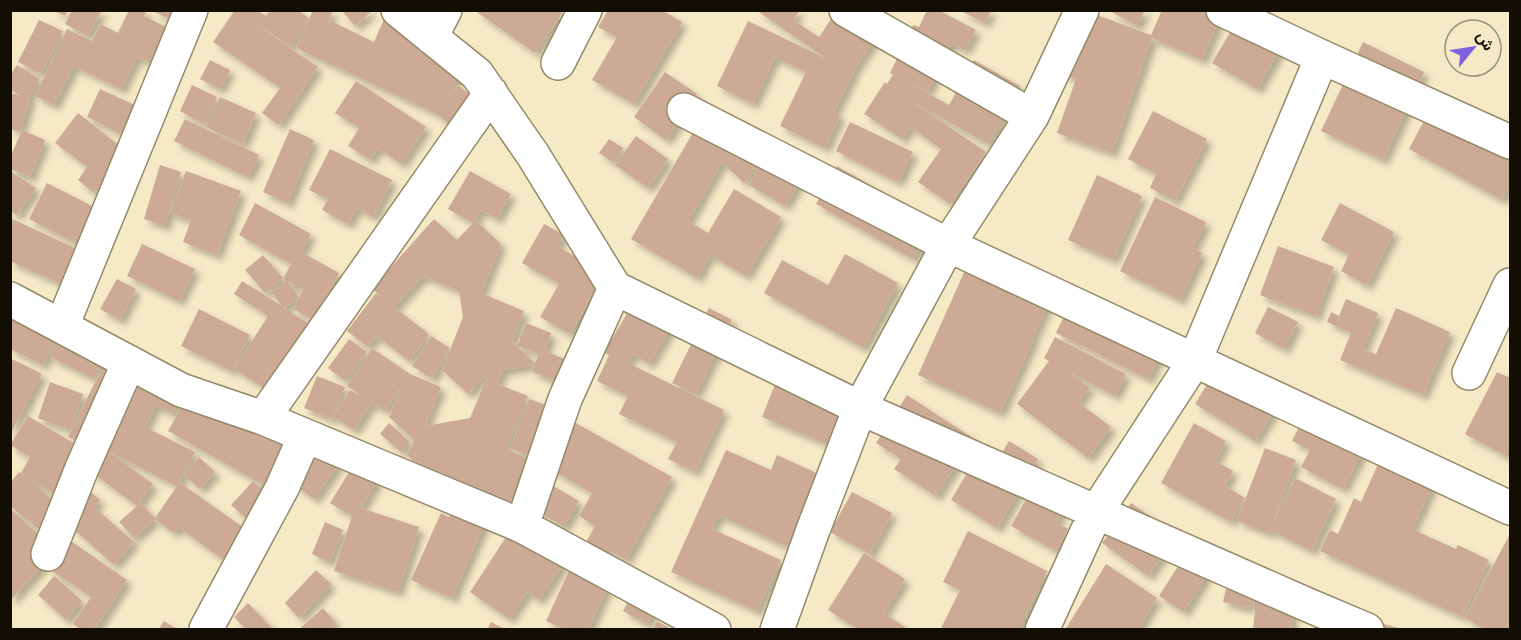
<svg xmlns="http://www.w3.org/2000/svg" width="1521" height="640" font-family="Signika,Vazirmatn,sans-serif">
<defs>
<filter id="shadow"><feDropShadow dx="5.5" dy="5.5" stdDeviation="3" flood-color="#0004"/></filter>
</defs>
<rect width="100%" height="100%" fill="#f6e9c6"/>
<!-- building -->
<path fill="#ccaa96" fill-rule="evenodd" filter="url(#shadow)" d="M52,10H68L65,16Z
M72,10H102L88,36L65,24Z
M129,10H147L144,16L174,31L157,67L137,57L121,89L74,66L54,105L35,96L67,29L92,41L101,24L118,33Z
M151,10H180L174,22Z
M235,10H257L266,16L270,10H298L309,18L291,46L252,22L318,67L279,125L262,113L280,88L213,42Z
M313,10H333L329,20L374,42L388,10L471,48L447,99L458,85L478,101L455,129L435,113L296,48Z
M341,10H373L355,26Z
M474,10H564L535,53Z
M608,10H662L682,22L634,104L592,80L617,37L598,27Z
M756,10H800L793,20L819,37L837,10L885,24L853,71L854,72L834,112L840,115L825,148L780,126L806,72L775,57L753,104L717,86L748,21L827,59Z
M927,10H938L976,30L965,50L951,43L928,91L911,84L949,105L974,60L1020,86L988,144L910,100L986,152L950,204L918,182L941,149L910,127L902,139L864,114L885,82L887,84L893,75L890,73L913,25L919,27Z
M959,10H992L985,23Z
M1108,10H1145L1137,26Z
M1162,10H1223L1202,60L1152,38L1112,153L1057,133L1076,79L1062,74L1089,12L1151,35Z
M1243,10L1288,35L1257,89L1212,63Z
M39,20L63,31L41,74L18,62Z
M1363,42L1424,72L1383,160L1321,131Z
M210,60L230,70L220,89L200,79Z
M17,65L40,79L28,98L30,99L20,132L10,129V93L22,96L10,90V75Z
M665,72L697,94L666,140L634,117Z
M356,81L426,127L401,164L378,148L370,160L348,146L359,128L335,113Z
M192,85L217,97L204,124L180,111Z
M100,89L139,107L126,136L87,117Z
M220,97L256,113L243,144L206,127Z
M1436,98L1510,138V183L1502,200L1409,149Z
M709,105L810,164L785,206L749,185L764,159L744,183L722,162L688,221L708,233L734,189L781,217L746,276L710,255L697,278L631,239Z
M1153,111L1207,139L1175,201L1150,188L1156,174L1128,159Z
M78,113L126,151L94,193L78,180L87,167L55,143Z
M185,119L259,155L248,177L174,141Z
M850,122L913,152L898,182L836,151Z
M290,129L314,140L288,203L263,192Z
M22,130L45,140L30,177L10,169V158Z
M636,136L668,159L648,188L615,165Z
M609,139L623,148L614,163L599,153Z
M330,149L392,180L373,217L357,208L348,224L322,210L328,199L309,190Z
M160,165L181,172L165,226L144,219Z
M837,166L934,221L913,259L816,204Z
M10,171L36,188L17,215L10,211Z
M186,171L241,191L217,255L183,242L191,220L170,213Z
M470,171L511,194L497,219L481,210L475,220L501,244L481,293L524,311L512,342L535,363L539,354L517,346L526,323L551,333L545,351L565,359L557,382L532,372L535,365L503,370L497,384L528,396L506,449L530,459L520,506L413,461L407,455L414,440L389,417L402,386L385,411L372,403L354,430L333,416L350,390L366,399L347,386L372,348L410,374L441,387L425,426L470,418L490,370L468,394L442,370L463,317L459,291L423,276L394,307L429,334L409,361L376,336L368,347L347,331L376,293L381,297L372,288L434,219L457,240L473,223L448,209Z
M1097,175L1142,196L1113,260L1068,240Z
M47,183L98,209L80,245L29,219Z
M1155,197L1206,222L1193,248L1202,253L1180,300L1120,271Z
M255,203L311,234L301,252L339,273L313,320L293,309L303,290L287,281L299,297L284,308L308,323L266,389L234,369L268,316L234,294L242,281L282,306L271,292L286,280L283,279L291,264L239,235Z
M1340,203L1394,232L1367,285L1341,271L1349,255L1321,240Z
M10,218L77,249L61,284L10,261Z
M544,224L564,235L557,246L604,273L570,334L540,317L559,284L522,263Z
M142,244L195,269L179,301L127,276Z
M976,246L1057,283L1033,337L1034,338L1000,413L918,375Z
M1278,246L1334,267L1316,316L1260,295Z
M845,254L898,283L863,348L764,293L782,260L828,285Z
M263,255L283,278L265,293L245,270Z
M117,279L136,289L120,320L100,309Z
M641,290L679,314L649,364L633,354L628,363L724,410L695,472L668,459L677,442L619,414L628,396L597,381L609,355L604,352Z
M1073,298L1165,344L1148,379L1056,333Z
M1346,299L1378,313L1363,349L1376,354L1396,308L1450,332L1423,395L1340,360L1351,333L1327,322L1331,312L1339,316Z
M10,301L62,325L43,365L10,349Z
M1268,307L1298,322L1284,349L1255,333Z
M709,308L732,320L696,394L672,383Z
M199,309L250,335L232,371L181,346Z
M64,328L122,378L100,367L94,379L50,357Z
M431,336L450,348L432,378L412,366Z
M1055,337L1126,374L1115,396L1066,370L1090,388L1078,402L1111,427L1088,458L1017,404L1049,361L1044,358Z
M349,339L367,352L345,381L328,368Z
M1225,355L1285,392L1255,441L1195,404Z
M10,358L42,374L10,435Z
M785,359L850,386L827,444L762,417Z
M137,365L185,390L172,414L156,405L145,427L195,452L179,482L254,535L232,566L178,527L174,533L155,519L134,538L119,522L137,506L90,471ZM108,451L177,486L155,518L140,502L153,484Z
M101,370L121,380L89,447L68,437Z
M1497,372L1510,378V458L1465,434Z
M317,376L345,387L332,419L304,408Z
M196,381L293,437L265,486L168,431Z
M50,382L83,394L70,430L38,418Z
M907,395L973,438L936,496L894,469L901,459L876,443Z
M529,399L549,406L530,456L510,448Z
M1310,405L1371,435L1343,489L1301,467L1310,450L1292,441Z
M28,416L87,451L60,497L27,478L65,510L45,534L10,506V483L19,472L21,473L30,457L10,445Z
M574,422L672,477L626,560L605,548L598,560L581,551L595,526L579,516L592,493L548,468Z
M389,423L410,442L401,452L380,434Z
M1194,423L1226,441L1215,461L1233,471L1225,486L1245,498L1231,522L1161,483Z
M1009,441L1038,459L997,528L951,500L983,446L1000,456Z
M1387,444L1440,469L1412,529L1456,549L1458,545L1489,560L1462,617L1320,551L1330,530L1338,534L1354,498L1361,502Z
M317,448L339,464L314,499L292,483Z
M1265,448L1296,460L1272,524L1295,478L1336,499L1312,551L1270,530L1269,533L1237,521Z
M726,450L771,470L777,455L821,475L788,547L719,515L712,529L781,560L757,611L671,572Z
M199,457L215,472L200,489L184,475Z
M354,464L378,479L361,508L419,527L398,592L334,571L352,516L330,503Z
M1041,473L1074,490L1056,523L1068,529L1056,551L1011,526Z
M253,481L271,497L249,521L231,505Z
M550,484L579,501L564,527L535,510Z
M89,490L100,500L94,507L134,542L114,565L63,520Z
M852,492L892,513L870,554L830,532Z
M458,499L489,513L452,598L411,580L441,513L449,517Z
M1131,503L1177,535L1148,576L1102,543Z
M10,508L56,551L10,601Z
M325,522L343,530L329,562L312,554Z
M512,528L564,563L539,600L527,592L509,619L470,592Z
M968,531L1047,571L1018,630H940L960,590L943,582Z
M1510,534V630H1486L1465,618Z
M68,539L127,580L94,630H81L73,624L91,597L48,568Z
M1191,546L1215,561L1184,612L1159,596Z
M864,553L905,579L884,613L909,630H859L828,610Z
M573,562L611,579L588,630H565L546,621Z
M1106,564L1157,598L1137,630H1065Z
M316,570L331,584L299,618L285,603Z
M1230,571L1256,577L1249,608L1223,602Z
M54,576L82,601L66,620L38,595Z
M1257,583L1296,588L1291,630H1253L1255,609H1253Z
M634,590L658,602L647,624L623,611Z
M248,603L274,630H247L234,617Z
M323,608L336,623L328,630H298Z
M164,621L178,630H158Z
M657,621L673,630H653Z
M1374,621L1401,629V630H1372Z
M491,622L506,630H487Z"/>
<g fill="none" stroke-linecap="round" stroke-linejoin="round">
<!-- street casing -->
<g stroke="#958969" stroke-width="36">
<path id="street" d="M398,10L477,74L533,155L615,288L860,408L1308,605L1367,630
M846,10L1032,116
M1223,10L1322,57L1510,142
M431,37L445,10
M558,63L585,10
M684,110L948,245L1510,508
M10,299L181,390L263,418L522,526L714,630
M62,326L191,10
M1469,373L1510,285
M263,418L491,93
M522,526L565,399L615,288
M48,554L82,468L129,362
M206,629L282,488L305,436
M777,630L813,530L860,408L948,245L1032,116L1082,10
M1042,630L1096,512L1195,360L1322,57"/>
</g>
<!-- street -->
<use href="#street" stroke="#fff" stroke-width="33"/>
</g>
<!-- border -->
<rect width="1521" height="640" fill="none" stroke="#130e03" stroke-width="24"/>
<!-- north arrow -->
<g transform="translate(1473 48) rotate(60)"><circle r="28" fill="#f6e9c6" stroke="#9b9178" stroke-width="1.5"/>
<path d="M0-4.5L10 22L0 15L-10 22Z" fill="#7e62dd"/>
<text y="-9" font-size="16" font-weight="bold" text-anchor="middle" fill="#130e03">ش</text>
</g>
</svg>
